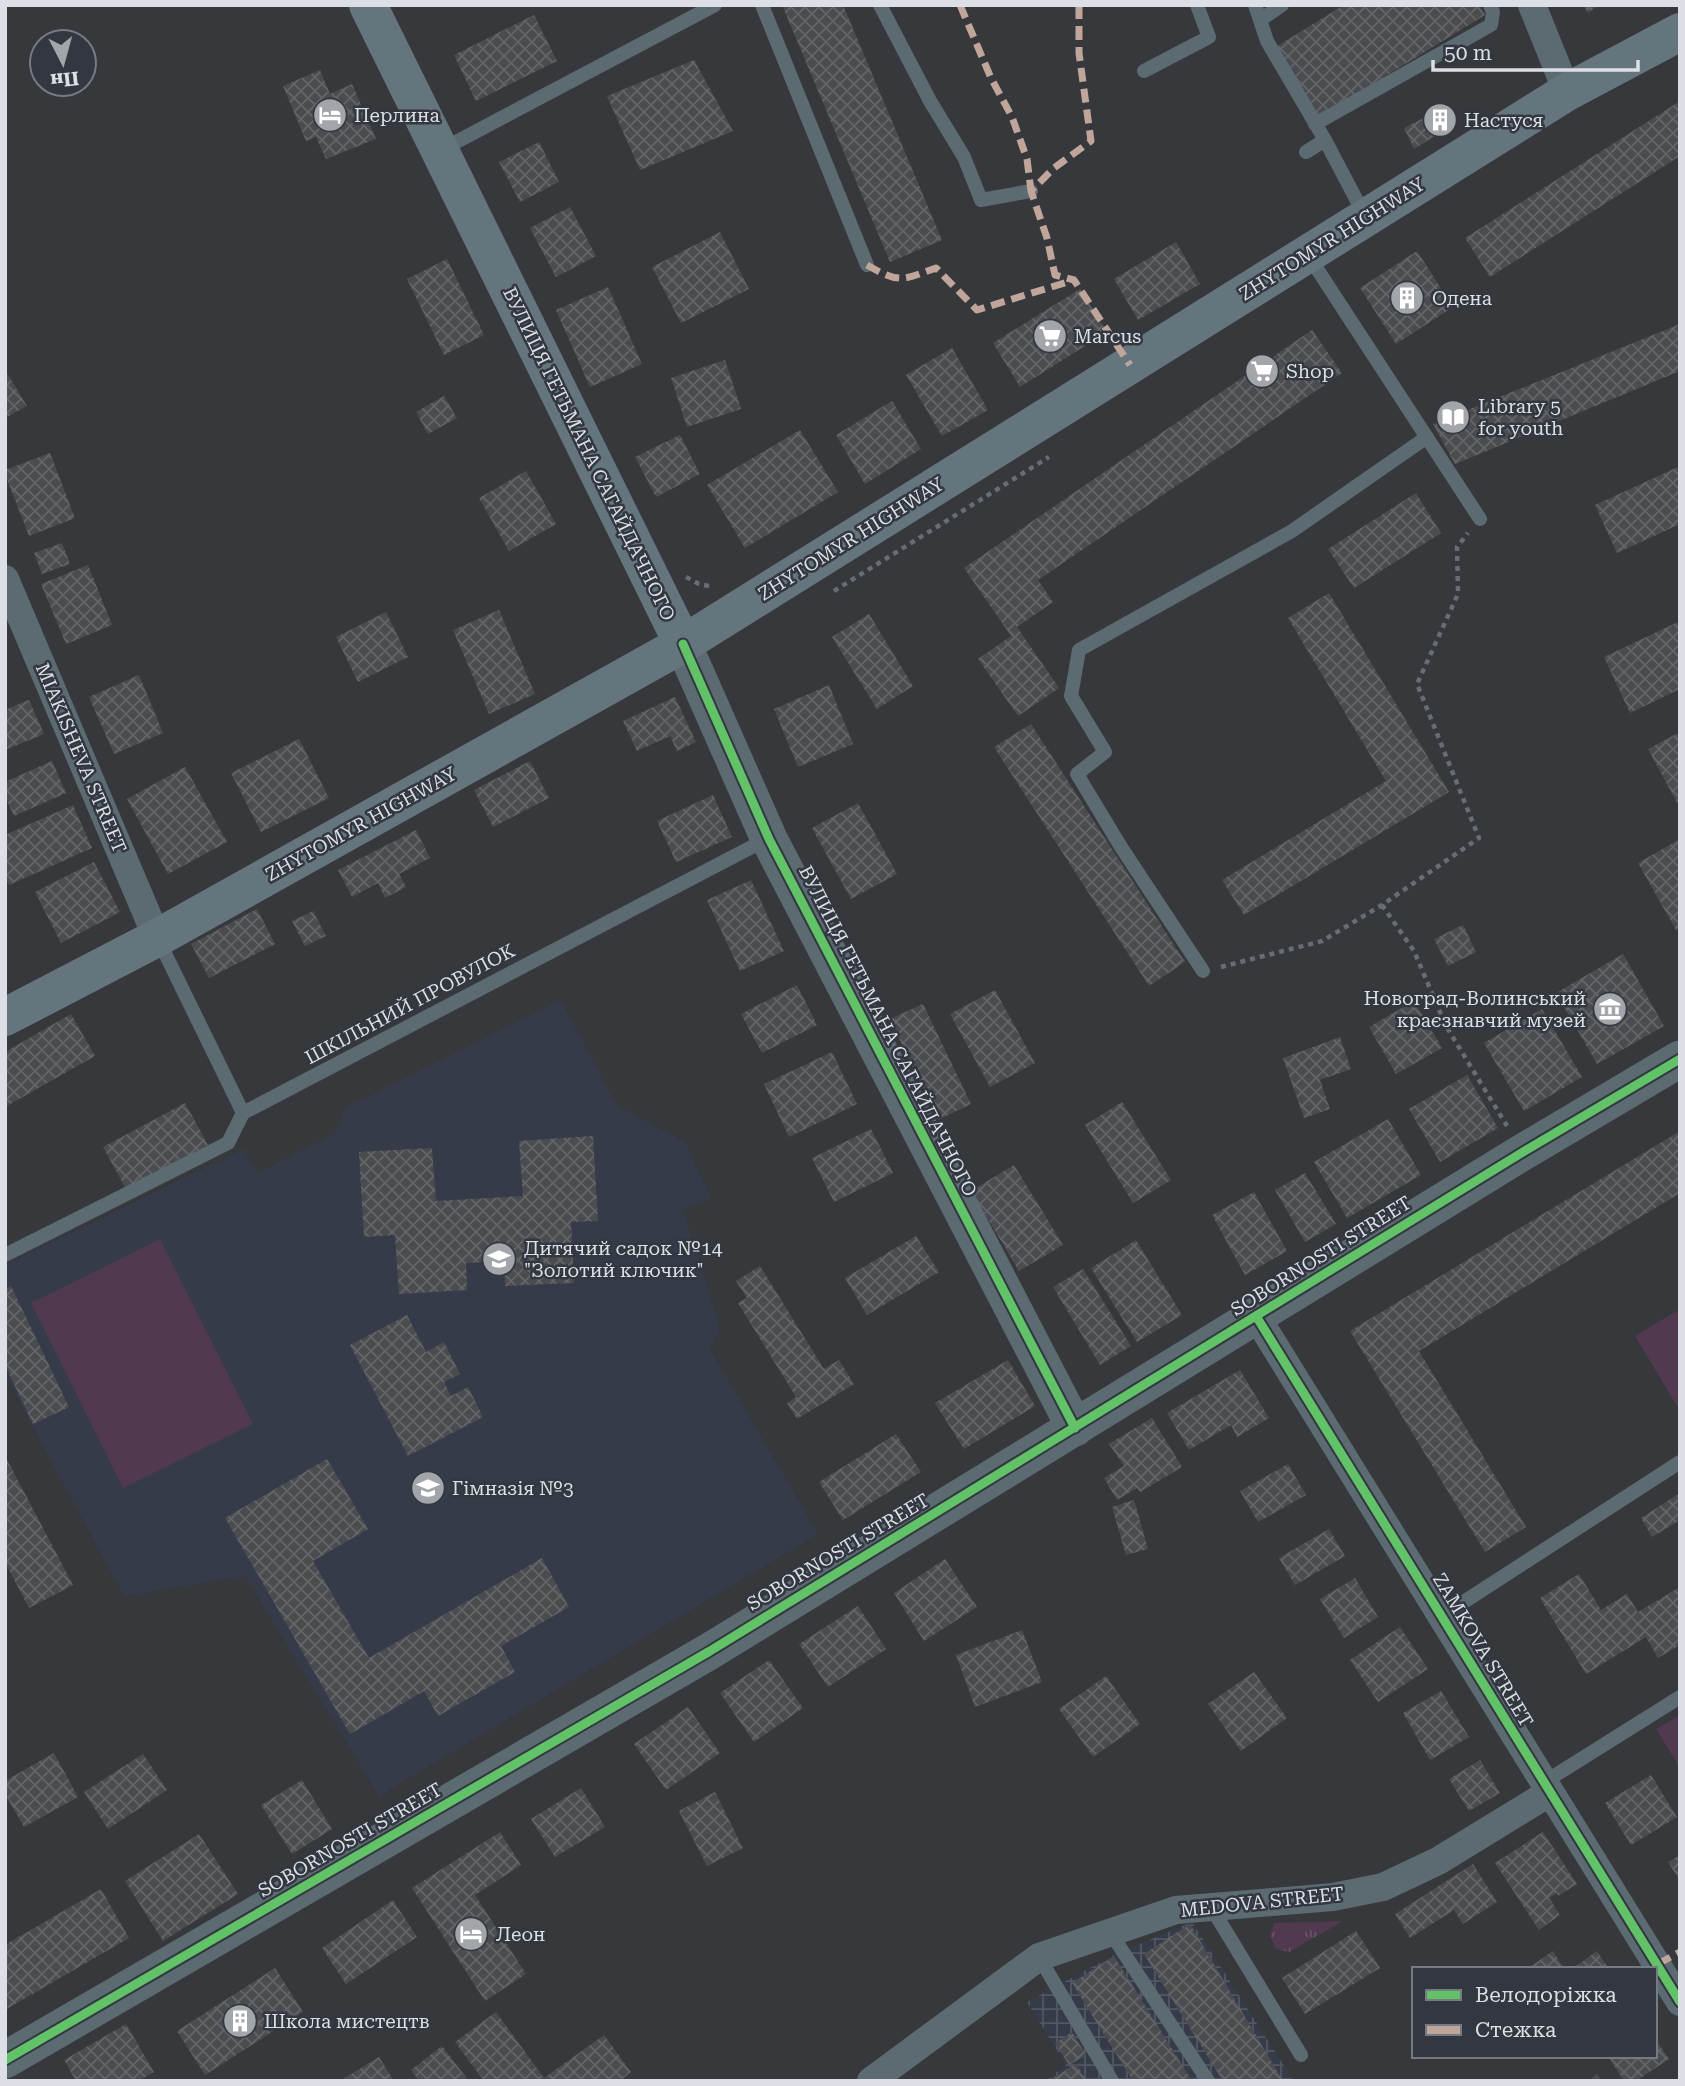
<svg xmlns="http://www.w3.org/2000/svg" width="1685" height="2086" font-family="'Roboto Serif',serif">
<defs>
<pattern id="industrial-grid" width="8" height="8" patternUnits="userSpaceOnUse" patternTransform="scale(1.75)"><rect width="8" height="8" fill="#353b49"/><path d="M0 4h8M4 0v8" fill="none" stroke="#525763"/></pattern>
<pattern id="grass-tufts" width="24" height="20" patternUnits="userSpaceOnUse" patternTransform="scale(1.75)"><rect width="24" height="20" fill="#513950"/><path d="M3 7l-1-3M5 7V3M7 7l1-3M15 17l-1-3M17 17v-4M19 17l1-3" fill="none" stroke="#695569"/></pattern>
<pattern id="building-cross-hatch" width="8" height="8" patternUnits="userSpaceOnUse" patternTransform="scale(1.75)"><rect width="8" height="8" fill="#4b4c4f"/><path d="M0 0l8 8M0 8l8-8" fill="none" stroke="#646568"/></pattern>
</defs>
<rect width="100%" height="100%" fill="#36383c"/>
<!-- built -->
<path fill="#353b49" d="M561,1000L616,1105L686,1143L711,1199L683,1209L720,1328L710,1349L818,1534L379,1796L245,1576L124,1596L5,1375V1265L244,1149L257,1173L336,1133L344,1109Z"/>
<!-- industrial -->
<path fill="url(#industrial-grid)" d="M1192,1922L1293,2080L1045,2081L1066,2065L1027,2002L1116,1954Z"/>
<!-- grass -->
<path fill="url(#grass-tufts)" d="M1343,1921L1289,1952L1276,1949L1270,1936L1274,1923Z"/>
<!-- park -->
<path fill="#513950" d="M160,1239L253,1424L123,1488L31,1303Z
M1680,1309V1411L1635,1336Z
M1680,1715V1768L1656,1729Z"/>
<!-- building -->
<path fill="url(#building-cross-hatch)" d="M782,5H843L942,240L890,262Z
M1344,5H1479L1485,15L1317,118L1274,48Z
M1583,5H1599L1588,13Z
M534,15L557,61L476,101L454,55Z
M694,60L733,131L640,170L607,96Z
M320,70L330,94L352,84L376,139L326,159L316,137L306,141L283,86Z
M1680,101V156L1490,277L1465,238Z
M1447,106L1456,123L1414,149L1404,128Z
M539,142L559,182L520,202L499,162Z
M570,207L596,256L556,277L530,228Z
M720,232L749,289L681,323L652,267Z
M1176,242L1200,284L1138,320L1114,279Z
M1417,251L1453,307L1396,344L1360,288Z
M447,259L484,335L444,355L407,279Z
M608,287L642,364L590,387L556,310Z
M1080,289L1107,332L1020,387L993,343Z
M1680,324V371L1455,464L1433,424Z
M1312,330L1342,373L1038,580L1053,602L1017,627L1059,688L1018,716L978,659L1011,636L964,568Z
M952,348L988,410L942,436L906,375Z
M725,360L741,409L687,427L671,378Z
M5,370L27,406L5,418Z
M444,396L457,418L428,434L416,412Z
M892,401L921,449L865,484L836,435Z
M800,430L838,492L745,548L707,485Z
M680,435L700,474L656,497L635,457Z
M50,453L75,518L29,536L5,474V470Z
M1680,466V524L1617,553L1595,505Z
M526,471L556,524L509,551L479,498Z
M1416,493L1441,533L1354,588L1328,549Z
M62,543L70,564L42,574L34,553Z
M88,565L112,625L66,644L41,584Z
M1329,593L1449,792L1244,915L1222,880L1386,781L1288,618Z
M499,610L535,694L489,714L453,630Z
M386,612L408,657L358,682L336,637Z
M869,614L913,686L877,709L832,637Z
M1680,621V689L1630,713L1604,657Z
M139,675L163,733L114,754L89,697Z
M829,685L853,744L798,767L774,709Z
M675,697L696,742L677,751L670,736L637,751L623,721Z
M29,700L44,734L5,750V710Z
M1031,724L1185,962L1149,986L994,747Z
M1680,732V808L1648,749Z
M299,739L329,798L261,832L231,773Z
M52,761L66,793L14,816L5,796V782Z
M530,761L549,798L493,827L474,790Z
M185,767L227,842L168,874L127,799Z
M713,795L732,837L676,862L657,821Z
M858,803L897,874L851,899L812,828Z
M73,805L92,848L9,885L5,878V835Z
M416,830L430,858L399,874L406,887L385,898L378,883L352,897L338,870Z
M1680,839V928L1676,930L1638,863Z
M94,862L120,912L61,943L35,892Z
M751,880L784,951L740,971L707,900Z
M257,909L275,944L209,978L191,944Z
M313,911L326,936L305,946L292,921Z
M1463,925L1476,952L1448,966L1434,939Z
M1623,954L1664,1026L1597,1064L1556,993Z
M797,985L817,1025L762,1053L741,1014Z
M995,990L1035,1063L990,1087L950,1014Z
M1414,1001L1442,1048L1396,1074L1369,1027Z
M923,1004L971,1104L938,1120L890,1019Z
M1542,1009L1582,1077L1524,1111L1484,1043Z
M71,1014L95,1056L5,1107V1052Z
M1340,1037L1351,1069L1320,1080L1330,1109L1304,1118L1283,1058Z
M832,1052L857,1104L789,1137L764,1084Z
M1467,1075L1498,1128L1440,1162L1409,1109Z
M1122,1102L1171,1180L1133,1203L1085,1125Z
M185,1103L208,1145L126,1189L103,1147Z
M1388,1119L1421,1175L1347,1218L1314,1162Z
M871,1129L893,1173L834,1202L812,1158Z
M1680,1131V1193L1419,1351L1526,1527L1485,1552L1350,1331Z
M593,1136L598,1221L571,1222L574,1283L505,1286L504,1261L466,1263L467,1290L399,1294L395,1235L364,1237L359,1152L432,1148L436,1201L523,1196L519,1141Z
M1014,1165L1063,1245L1019,1271L971,1191Z
M1305,1173L1336,1224L1305,1242L1275,1190Z
M1254,1192L1287,1251L1245,1275L1212,1215Z
M916,1236L939,1272L867,1315L845,1278Z
M1136,1240L1182,1315L1137,1342L1091,1268Z
M760,1266L824,1369L839,1360L854,1384L797,1419L787,1403L796,1397L738,1303L747,1298L736,1281Z
M1083,1269L1131,1346L1100,1365L1053,1287Z
M11,1286L69,1407L33,1424L5,1365V1289Z
M407,1315L426,1352L444,1342L460,1374L444,1382L451,1396L468,1387L483,1417L408,1456L350,1345Z
M1008,1360L1035,1406L964,1449L935,1403Z
M1240,1370L1269,1418L1237,1437L1231,1425L1189,1450L1167,1413Z
M1152,1418L1182,1467L1140,1492L1137,1488L1117,1500L1104,1478L1124,1466L1109,1444Z
M896,1434L921,1472L843,1520L819,1482Z
M5,1456L73,1585L29,1608L5,1562Z
M327,1459L368,1529L313,1561L369,1658L542,1558L569,1607L501,1646L515,1672L438,1716L424,1691L350,1734L225,1518Z
M1288,1464L1306,1495L1258,1522L1240,1491Z
M1680,1493V1520L1652,1537L1641,1518Z
M1134,1500L1148,1549L1126,1555L1112,1507Z
M1329,1529L1345,1556L1295,1585L1279,1558Z
M945,1559L977,1607L924,1641L894,1593Z
M1579,1574L1601,1610L1627,1594L1638,1612L1680,1587V1645L1658,1658L1646,1637L1586,1674L1540,1598Z
M1355,1578L1378,1617L1344,1638L1320,1599Z
M858,1606L886,1649L828,1687L799,1644Z
M1400,1627L1428,1669L1378,1702L1350,1660Z
M1022,1630L1042,1682L975,1707L956,1655Z
M769,1660L803,1708L754,1742L720,1693Z
M1254,1672L1287,1718L1241,1751L1208,1704Z
M1106,1676L1140,1724L1093,1757L1059,1709Z
M1441,1691L1469,1737L1430,1760L1403,1713Z
M688,1707L720,1753L666,1790L634,1744Z
M54,1753L78,1797L24,1827L5,1794V1781Z
M143,1754L167,1790L108,1829L84,1792Z
M1480,1760L1500,1793L1469,1811L1449,1779Z
M1651,1775L1677,1817L1631,1845L1605,1803Z
M302,1780L332,1829L292,1854L261,1805Z
M581,1788L605,1827L555,1857L531,1819Z
M715,1792L743,1848L707,1866L679,1811Z
M500,1832L521,1865L475,1895L526,1974L485,2001L412,1888Z
M1543,1832L1577,1884L1558,1896L1557,1893L1549,1898L1560,1915L1539,1930L1495,1863Z
M199,1834L238,1894L163,1941L125,1881Z
M1680,1855V1881L1668,1862Z
M1473,1864L1497,1902L1463,1924L1454,1910L1410,1938L1395,1914Z
M101,1889L129,1938L5,2010V1945Z
M393,1900L417,1937L346,1984L322,1948Z
M1190,1924L1283,2081H1223L1144,1954Z
M1356,1931L1380,1968L1305,2014L1282,1978Z
M1553,1951L1564,1969H1527Z
M1597,1951L1609,1969H1572Z
M1114,1956L1192,2081H1133L1072,1983Z
M275,1968L303,2012L205,2075L177,2031Z
M496,2012L544,2078L604,2035L631,2072L620,2081H484L455,2042Z
M126,2024L154,2072L138,2081H76L64,2060Z
M1072,2032L1086,2055L1069,2065L1055,2043Z
M1655,2039L1669,2059L1636,2081H1624L1608,2056H1655Z
M442,2046L469,2081H419L411,2070Z
M379,2057L394,2081H340Z
M1076,2064L1087,2081H1048Z
M1597,2074L1602,2081H1588Z"/>
<g fill="none" stroke-linecap="round" stroke-linejoin="round">
<!-- path -->
<path stroke="#666e74" stroke-width="4.5" stroke-dasharray="5 5" stroke-linecap="butt" d="M686,577L699,584L714,587
M834,591L1049,457
M1382,905L1414,951L1446,1026L1507,1126
M1221,967L1322,941L1382,905L1479,838L1417,684L1458,594L1457,547L1468,533"/>
<!-- service -->
<path stroke="#5c6a72" stroke-width="14" d="M762,5L867,265
M880,5L930,101L964,157L981,200L1031,191
M1255,5L1267,41L1325,140L1365,216
M1260,20L1282,5
M1144,71L1209,37L1197,5
M1315,124L1491,25L1493,12L1490,5
M441,150L715,5
M1306,152L1325,140
M1308,255L1480,519
M158,939L243,1113L767,839
M1203,971L1121,847L1077,774L1105,752L1071,696L1079,650L1292,531L1427,437
M5,1255L228,1143L243,1113
M1442,1616L1680,1462
M1543,1783L1680,1697
M1211,1907L1301,2055
M1110,1932L1208,2081
M1039,1957L1112,2081"/>
<!-- minor -->
<path stroke="#5c6a72" stroke-width="28" d="M1532,5L1567,92
M5,579L157,938
M1256,1316L1680,2002
M871,2081L1039,1957L1176,1910L1333,1897L1383,1887L1438,1861L1549,1793"/>
<!-- tertiary -->
<path stroke="#5c6a72" stroke-width="37" d="M683,644L769,839L1075,1428
M5,2060L710,1651L1523,1152L1680,1059"/>
<!-- secondary -->
<path stroke="#64757e" stroke-width="38" d="M368,5L683,644
M5,1017L157,938L683,644L1567,92L1680,32"/>
<!-- quiet -->
<path stroke="#c0a59a" stroke-width="7" stroke-dasharray="14 7" stroke-linecap="butt" d="M960,5L991,78L1012,117L1027,159L1031,191
M1079,5V53L1091,141L1054,168L1031,191L1047,238L1055,275L1074,280L1130,365
M867,265C900,284 902,280 936,268L977,310L1074,280
M1658,1964L1680,1952"/>
<!-- cycleway casing -->
<g stroke="#323740" stroke-width="13">
<path id="cycleway" d="M683,644L769,839L1075,1428
M1256,1316L1680,2002
M5,2060L710,1651L1523,1152L1680,1059"/>
</g>
<!-- cycleway -->
<use href="#cycleway" stroke="#61c268" stroke-width="9"/>
</g>
<!-- icons -->
<defs>
<g id="hotel-disc" transform="scale(1.75)"><circle r="9.5" fill="#a2a5aa" stroke="#323740"/><path d="M-6-4.5h1.5V1H6V5H4.5V3h-9V5H-6ZM-4 0a1.8 1.8 0 1 1 3.6 0ZM.5 0V-2.5h3Q6-2.5 6 0Z" fill="#fff"/></g>
<g id="building-disc" transform="scale(1.75)"><circle r="9.5" fill="#a2a5aa" stroke="#323740"/><path d="M-4-6H4V6H1V3H-1V6H-4ZM-2.5-4.3h1.7v1.8h-1.7ZM.8-4.3h1.7v1.8H.8ZM-2.5-1h1.7V.8h-1.7ZM.8-1h1.7V.8H.8Z" fill="#fff"/></g>
<g id="supermarket-disc" transform="scale(1.75)"><circle r="9.5" fill="#a2a5aa" stroke="#323740"/><path d="M-6-5.5h2.5l.6 2H6L4.5 2H-2.5L-4.4-4H-6ZM-1.5 3.2a1.3 1.3 0 1 0 .1 0ZM3 3.2a1.3 1.3 0 1 0 .1 0Z" fill="#fff"/></g>
<g id="library-disc" transform="scale(1.75)"><circle r="9.5" fill="#a2a5aa" stroke="#323740"/><path d="M-6-4Q-3-5.5-.7-3.5V5Q-3 3-6 4ZM6-4Q3-5.5 .7-3.5V5Q3 3 6 4Z" fill="#fff"/></g>
<g id="museum-disc" transform="scale(1.75)"><circle r="9.5" fill="#a2a5aa" stroke="#323740"/><path d="M0-6L6-3V-2H-6V-3ZM-5-1h2V3h-2ZM-1-1h2V3h-2ZM3-1h2V3H3ZM-6 4H6V6H-6Z" fill="#fff"/></g>
<g id="school-disc" transform="scale(1.75)"><circle r="9.5" fill="#a2a5aa" stroke="#323740"/><path d="M0-5L7-2L0 1L-7-2ZM-4 1L0 2.5L4 1V4Q0 6-4 4Z" fill="#fff"/></g>
</defs>
<g fill-rule="evenodd">
<use href="#hotel-disc" x="330" y="115"/>
<use href="#building-disc" x="1440" y="120"/>
<use href="#building-disc" x="1407" y="298"/>
<use href="#supermarket-disc" x="1050" y="336"/>
<use href="#supermarket-disc" x="1262" y="371"/>
<use href="#library-disc" x="1453" y="417"/>
<use href="#museum-disc" x="1610" y="1009"/>
<use href="#school-disc" x="499" y="1259"/>
<use href="#school-disc" x="428" y="1488"/>
<use href="#hotel-disc" x="471" y="1934"/>
<use href="#building-disc" x="240" y="2021"/>
</g>
<g text-anchor="middle" dominant-baseline="central" stroke-width="5" stroke-linejoin="round" paint-order="stroke">
<!-- poi labels -->
<g font-size="19" fill="#dcdfe5" stroke="#323740" text-anchor="start">
<text x="354" y="115">Перлина</text>
<text x="1464" y="120">Настуся</text>
<text x="1432" y="298">Одена</text>
<text x="1074" y="336">Marcus</text>
<text x="1286" y="371">Shop</text>
<text x="1478" y="406">Library 5<tspan x="1478" dy="22">for youth</tspan></text>
<text x="1586" y="998" text-anchor="end">Новоград-Волинський<tspan x="1586" dy="22">краєзнавчий музей</tspan></text>
<text x="524" y="1248">Дитячий садок №14<tspan x="524" dy="22">"Золотий ключик"</tspan></text>
<text x="452" y="1488">Гімназія №3</text>
<text x="496" y="1934">Леон</text>
<text x="264" y="2021">Школа мистецтв</text>
</g>
<!-- street labels -->
<g font-size="19" fill="#dcdfe5" stroke="#323740">
<text transform="translate(1332 239) rotate(-32)">ZHYTOMYR HIGHWAY</text>
<text transform="translate(589 454) rotate(64)">ВУЛИЦЯ ГЕТЬМАНА САГАЙДАЧНОГО</text>
<text transform="translate(851 539) rotate(-32)">ZHYTOMYR HIGHWAY</text>
<text transform="translate(81 758) rotate(67)">MIAKISHEVA STREET</text>
<text transform="translate(361 824) rotate(-29)">ZHYTOMYR HIGHWAY</text>
<text transform="translate(410 1004) rotate(-28)">ШКІЛЬНИЙ ПРОВУЛОК</text>
<text transform="translate(888 1031) rotate(63)">ВУЛИЦЯ ГЕТЬМАНА САГАЙДАЧНОГО</text>
<text transform="translate(1321 1256) rotate(-32)">SOBORNOSTI STREET</text>
<text transform="translate(838 1552) rotate(-31)">SOBORNOSTI STREET</text>
<text transform="translate(1483 1650) rotate(59)">ZAMKOVA STREET</text>
<text transform="translate(350 1840) rotate(-30)">SOBORNOSTI STREET</text>
<text transform="translate(1262 1902) rotate(-6)">MEDOVA STREET</text>
</g>
</g>
<!-- border -->
<rect width="1685" height="2086" fill="none" stroke="#dcdfe5" stroke-width="14"/>
<!-- legend -->
<rect x="1412" y="1967" width="245" height="91" fill="#323740" stroke="#767a82" stroke-width="2"/>
<rect x="1426" y="1990" width="35" height="10" fill="#61c268" stroke="#767a82" stroke-width="2"/>
<text x="1475" y="2002" font-size="21" fill="#dcdfe5">Велодоріжка</text>
<rect x="1426" y="2025" width="35" height="10" fill="#c0a59a" stroke="#767a82" stroke-width="2"/>
<text x="1475" y="2037" font-size="21" fill="#dcdfe5">Стежка</text>
<!-- north arrow -->
<g transform="translate(63 63) rotate(174)"><circle r="33" fill="#323740" stroke="#767a82" stroke-width="2"/>
<path d="M0-5L12 26L0 18L-12 26Z" fill="#a2a5aa"/>
<text y="-10" font-size="19" font-weight="bold" text-anchor="middle" fill="#dcdfe5">Пн</text>
</g>
<!-- scale -->
<path d="M1433 60v10h205v-10" fill="none" stroke="#dcdfe5" stroke-width="3.5"/>
<text x="1444" y="60" font-size="21" fill="#dcdfe5" stroke="#323740" stroke-width="5" paint-order="stroke">50 m</text>
</svg>
